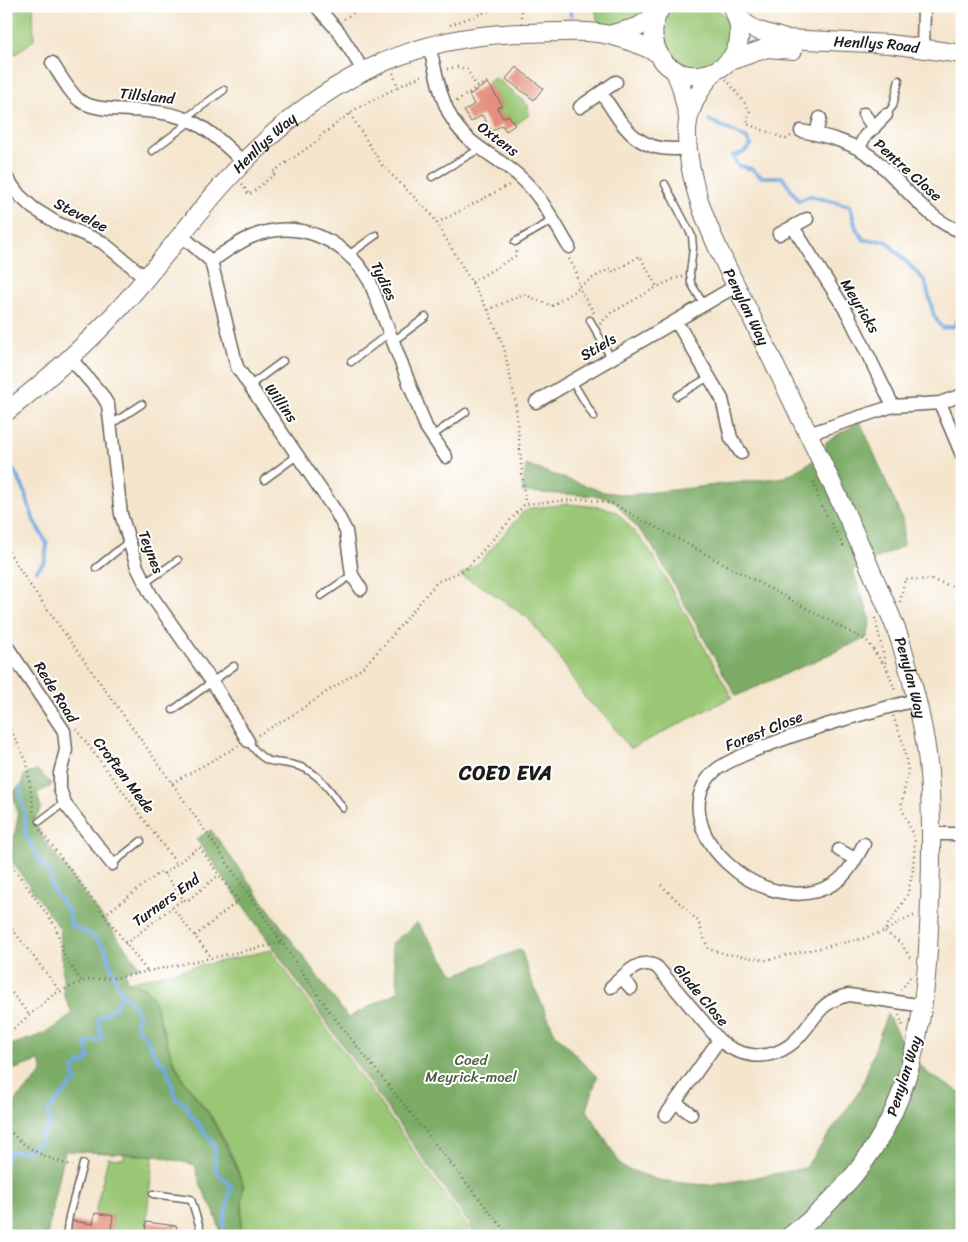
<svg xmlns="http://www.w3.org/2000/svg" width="968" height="1242" font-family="Sriracha,sans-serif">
<rect width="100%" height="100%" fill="#fff"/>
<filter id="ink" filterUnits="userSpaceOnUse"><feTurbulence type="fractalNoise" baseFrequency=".02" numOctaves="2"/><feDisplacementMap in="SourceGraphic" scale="10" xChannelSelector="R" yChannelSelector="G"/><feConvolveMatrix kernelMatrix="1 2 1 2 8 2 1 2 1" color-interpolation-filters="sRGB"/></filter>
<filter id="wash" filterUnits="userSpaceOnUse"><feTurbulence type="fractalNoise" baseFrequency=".0096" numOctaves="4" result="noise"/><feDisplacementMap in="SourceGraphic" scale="20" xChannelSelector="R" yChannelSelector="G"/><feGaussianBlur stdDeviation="1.12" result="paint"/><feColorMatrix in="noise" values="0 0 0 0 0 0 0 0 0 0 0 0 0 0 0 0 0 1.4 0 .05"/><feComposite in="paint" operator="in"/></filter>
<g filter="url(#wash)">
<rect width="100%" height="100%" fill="#f4e5cc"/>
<!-- green -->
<path fill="#9ac775" stroke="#5b7248" d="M6,6H33L34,40L6,61Z
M595,6H651C641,24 620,26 601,25L597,19Z
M669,6H715L730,22L734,44L706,70C675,62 667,61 658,29Z
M494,78L501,82L528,105L529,115L515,125L508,115L503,118L497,108L502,105L488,83Z
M568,504L600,507L617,512L649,549L732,697L630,749L606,717L585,698L557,654L528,618L488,590L460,575L479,563L523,512L532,508Z
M271,950L467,1226L472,1236H241L243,1184L232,1155L212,1117L185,1082L173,1059L152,995L144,987L128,982Z
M124,1154L153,1156L145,1236H110L113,1216L95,1213L108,1158L124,1159Z"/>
<!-- forest -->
<path fill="#7bac66" stroke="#4c6441" d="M860,421L903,521V546L853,570L870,618L868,637L736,696L651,544L614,501L599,496L522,492L526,465L604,492L629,495L785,477L825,454L826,442Z
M37,770L51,783V786L37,793L41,808L34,821L45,841L140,967L125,971L127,982L144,988L152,995L172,1059L185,1082L211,1117L231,1156L243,1184L240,1236H222L214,1212L200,1184L195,1165L153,1155L65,1151L47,1236H6V1121L18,1097L42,1073V1067L39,1061L6,1072V1046C31,1039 55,1032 72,1013L64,995L60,929L13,863L11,853L18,817L13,792L22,784L24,775Z
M211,830L348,1018L399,991L391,944L417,923L455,975L521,949L531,980L555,1033L597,1077L587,1110L622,1167L658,1180L691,1184L714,1185L805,1168L861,1089L887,1014L908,1054L930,1075L962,1093V1236H475L470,1225L196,839Z"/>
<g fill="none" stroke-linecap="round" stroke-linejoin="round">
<!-- stream -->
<path stroke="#72a9e0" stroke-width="4" d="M570,6L571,15
M709,120L746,138L751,145L744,152L733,156L737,165L751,169L762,177H782L799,201L810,196L850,206L856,228L864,240L886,241L925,281L934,316L942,328L954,326L962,313
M6,344V350
M11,466L23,487L34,521L47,544L45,561L36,571
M20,787C20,803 28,817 25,833L39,860L50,874L52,889L69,912L71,925L93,936L105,948L118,987L136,1009L138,1016L136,1027L146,1037L158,1061L166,1064C167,1079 174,1084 176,1099L184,1102L189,1112L214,1144L216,1171L231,1186C229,1202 221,1221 224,1236
M6,1161L9,1152H25L40,1143L43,1131L50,1128L48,1111L70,1086L76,1083L73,1068L85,1062L89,1058L86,1043L102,1039L98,1019L115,1007L123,993"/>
</g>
<g id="blocks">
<!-- building -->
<path fill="#e48f7f" d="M516,67L543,88L534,100L506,79Z
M488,83L502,105L497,108L503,118L508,115L515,125L506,131L502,125L492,131L482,115L471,122L464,111L474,104L469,95Z
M95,1213L113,1216L110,1236H70L72,1221L93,1224Z
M146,1222L177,1226L175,1236H145Z"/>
</g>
</g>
<g filter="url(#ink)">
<use href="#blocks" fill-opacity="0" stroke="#68625a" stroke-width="1"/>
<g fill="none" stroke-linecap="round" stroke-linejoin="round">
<!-- lane casing -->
<g stroke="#68625a" stroke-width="9">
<path id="lane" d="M886,115L893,106L899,80
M186,118L224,90
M152,151L191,121
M432,177L481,148
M665,184L692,236L693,248L690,273L691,283L704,305
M515,242L553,220
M350,254L376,235
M590,320L611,358
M392,342L426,317
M351,362L388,334
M572,381L594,417
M249,386L283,361
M677,396L709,377
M110,425L142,404
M432,436L466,412
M264,480L298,455
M96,568L128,542
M145,583L178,560
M321,596L352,575
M173,710L234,666
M248,741C268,770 274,758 301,767C319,773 332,793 343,808
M40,821L65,802
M112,864L141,841
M153,1194L191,1199L200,1228V1236
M66,1236L69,1216L83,1164"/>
</g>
<!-- street casing -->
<g stroke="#68625a" stroke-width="15">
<path id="street" d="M316,6L339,32L363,70
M429,46C436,70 440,101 454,122C468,145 499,158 519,176C541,195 554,222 569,247
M923,50L924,6
M52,63C59,73 72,97 82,102C96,110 115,109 130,110C188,112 203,123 244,163
M601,92C625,130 639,155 688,148
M580,107L616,82
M864,114L874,128
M801,131C827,136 852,142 873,158C899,178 929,224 962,231
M816,134L820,118
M859,148L865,136L886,115
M6,177L19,195L33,208L57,223L102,242L146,278
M793,227L848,314L893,406
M779,234L807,219
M181,235L211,261L237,367L336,512L346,531L352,575L361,589
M211,261C224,253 237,243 251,237C298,217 346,240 370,282L426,427L446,457
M676,321L722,399L731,438L741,453
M71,359L102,395L108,405L121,514L137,567L151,595L217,689L248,741
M536,402L736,286
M940,403L962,455
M808,434L893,406L940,403L962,395
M6,645L64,731L66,750L60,773V789L65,804L112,864
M930,834H962
M864,844C856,858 849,873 835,883C765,927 656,823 716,770C726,762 741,756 753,751C806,729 860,714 916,700
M839,850L855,859
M622,978L631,988
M611,987C624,976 639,956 657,967L719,1040C739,1057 767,1062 790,1045C813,1028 815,1001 849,995L924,1006
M675,1102L691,1114
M666,1115L719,1040"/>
</g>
<!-- secondary casing -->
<g stroke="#68625a" stroke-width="20">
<g id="secondary">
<path d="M662,6C655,16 652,27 654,39C664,102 763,76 734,11"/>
<path id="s1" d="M734,10L746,24L756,30L786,39L890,44L962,54"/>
<path d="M609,35L638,27L656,15"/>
<path d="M730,61L767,48L793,50"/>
<path d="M674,69L681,86L688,117"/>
<path id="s2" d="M713,73C698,91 686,112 687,136C689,200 725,263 753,320C791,400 832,479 867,561C878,588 892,615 901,643C913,681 926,733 929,773C933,832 931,891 928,950C921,1072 890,1161 790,1236"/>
<path id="s3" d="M6,412C47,380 84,347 119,309C168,256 208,194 261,145C336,74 421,34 525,33C552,33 582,29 609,35C626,39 643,46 658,53"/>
</g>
</g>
<!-- path -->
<path stroke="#68625a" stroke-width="2.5" stroke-dasharray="1 4" stroke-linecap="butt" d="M521,6V20
M344,19L363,6
M450,25L502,6
M447,69L457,67L467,69L477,87L456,102
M393,73L398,87L425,74
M726,79L750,110L747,124L786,139L791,136
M477,87L490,81
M350,114L382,165L432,215L489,312L504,348L515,399L525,504
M242,184L249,195L275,174L273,172L320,139L319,137L356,109L398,87
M437,223L511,184
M569,259L576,271L579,287
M472,282L517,255L516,249
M579,286L611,268L613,272L640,256L657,287L676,278L683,277
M488,310L523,294L552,306L579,288L594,313
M600,324L611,313L657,287
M814,482L819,501L844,547
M6,547L27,581L172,783L332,1015L509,1236
M900,602L905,579L932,580L962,589
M875,618L886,666
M893,716L903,743L908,771L901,806L915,840L913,870L907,896L884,931L901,943L912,961
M6,721L27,762L34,816
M76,729L177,864
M258,735L294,714L361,669L385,644L437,582L466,569L525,504L584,499L613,504L867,641L887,669L896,693
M172,783L238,746
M40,830L147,971
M6,857L56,927L64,956L82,982
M164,874L199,847L238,901L195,936
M661,885L698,921L708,949L726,954L766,960L865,938L884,931L912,916H916
M172,907L211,957
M104,915L162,871L183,899
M6,921L60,991
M125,944L183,899L187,901L219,875
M6,985L29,1015
M901,990L911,976
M899,1015L903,1026
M6,1035L54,994L87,980L121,977L281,943
M6,1125C21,1149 48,1158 73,1166"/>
<!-- lane -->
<use href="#lane" stroke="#fff" stroke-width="6"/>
<!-- street -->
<use href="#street" stroke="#fff" stroke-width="12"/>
<!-- secondary -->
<use href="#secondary" stroke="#fff" stroke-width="18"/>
</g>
</g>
<g text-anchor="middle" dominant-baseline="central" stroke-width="4" stroke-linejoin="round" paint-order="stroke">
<!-- street labels -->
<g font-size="15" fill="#1c1c1c" stroke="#fff">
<text stroke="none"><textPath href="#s1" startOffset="152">Henllys Road</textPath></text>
<text transform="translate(147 96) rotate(6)">Tillsland</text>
<text transform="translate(498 139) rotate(37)">Oxtens</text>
<text stroke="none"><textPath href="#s3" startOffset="374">Henllys Way</textPath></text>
<text transform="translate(908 170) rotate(42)">Pentre Close</text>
<text transform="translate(81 215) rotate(27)">Stevelee</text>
<text transform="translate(384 281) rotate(65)">Tydies</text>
<text transform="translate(860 306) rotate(59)">Meyricks</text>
<text stroke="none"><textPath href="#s2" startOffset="252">Penylan Way</textPath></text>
<text transform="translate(598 347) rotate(-30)">Stiels</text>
<text transform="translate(281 403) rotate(54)">Willins</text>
<text transform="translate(151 552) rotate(69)">Teynes</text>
<text stroke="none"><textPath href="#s2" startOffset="658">Penylan Way</textPath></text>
<text transform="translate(56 692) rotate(58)">Rede Road</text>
<text transform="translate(764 731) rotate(-22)">Forest Close</text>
<text transform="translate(124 775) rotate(53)">Croften Mede</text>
<text transform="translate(166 900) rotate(-36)">Turners End</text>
<text transform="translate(701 995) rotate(50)">Glade Close</text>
<text transform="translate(904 1076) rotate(-72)">Penylan Way</text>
</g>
<!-- park labels -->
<g font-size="15" fill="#4e6040" stroke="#fff">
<text x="471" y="1060">Coed<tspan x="471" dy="17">Meyrick-moel</tspan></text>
</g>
<!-- district labels -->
<g font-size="20" font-weight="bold" letter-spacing="1" fill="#1c1c1c" stroke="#fff">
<text x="506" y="773">COED EVA</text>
</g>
</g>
<!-- margin -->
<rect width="968" height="1242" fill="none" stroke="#fff" stroke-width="25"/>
</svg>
